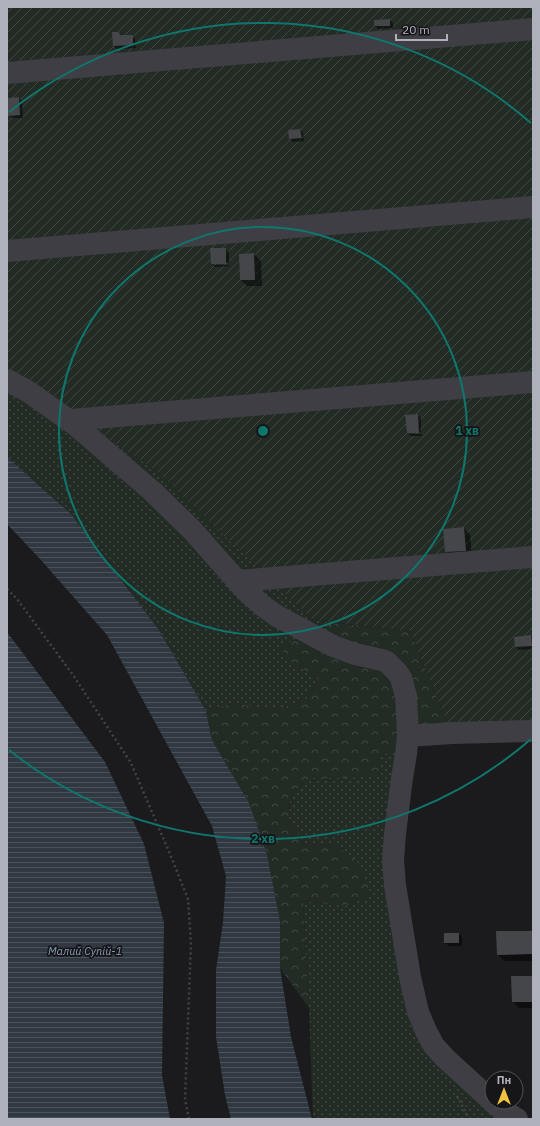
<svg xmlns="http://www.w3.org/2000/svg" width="540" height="1126" font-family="'IBM Plex Sans',sans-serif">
<defs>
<pattern id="grass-dots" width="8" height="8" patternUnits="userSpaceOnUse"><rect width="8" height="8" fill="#222b24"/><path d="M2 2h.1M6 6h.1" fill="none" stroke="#404742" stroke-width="1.8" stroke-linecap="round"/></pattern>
<pattern id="forest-crowns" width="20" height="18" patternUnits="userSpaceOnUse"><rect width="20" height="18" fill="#222b24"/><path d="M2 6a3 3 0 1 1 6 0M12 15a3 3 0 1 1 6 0" fill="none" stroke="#404742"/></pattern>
<pattern id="garden-furrows" width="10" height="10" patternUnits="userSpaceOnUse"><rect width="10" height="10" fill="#222b24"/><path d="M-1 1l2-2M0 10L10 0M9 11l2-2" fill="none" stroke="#404742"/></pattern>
<pattern id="water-rules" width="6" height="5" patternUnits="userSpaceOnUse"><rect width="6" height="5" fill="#303841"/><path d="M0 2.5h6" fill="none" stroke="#4b525a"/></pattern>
</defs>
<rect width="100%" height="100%" fill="#1b1b1d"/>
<!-- grass -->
<path fill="url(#grass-dots)" d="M7,372L154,469L313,620L336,623L326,637L294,664L319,678L305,701L273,710L234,703L206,711L159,630L71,514L7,457Z
M396,746L391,809L409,999L506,1119H313L309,1008L303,901L345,906L334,845L306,846L289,821L290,795L308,778H347L381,757Z"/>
<!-- forest -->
<path fill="url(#forest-crowns)" d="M336,623L410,631L448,725L404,746H396L381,757L380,776L347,778H309L290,795L289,821L306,846L334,845L357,860L372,896L345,906L303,901L309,1008L280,968V921L249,803L212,740L206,711L234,703L273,710L305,701L319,678L294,664L278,647L292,641L312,636L326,637Z"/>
<!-- garden -->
<path fill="url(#garden-furrows)" d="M7,7H533V722L448,725L410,631L313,620L154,469L7,372Z"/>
<!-- water -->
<path fill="url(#water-rules)" d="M7,457L71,514L159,630L206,711L212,740L249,803L267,855L280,921V968L291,1037L312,1119H231L225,1095L216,1037V970L223,922L226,876L212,826L107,635L40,559L7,524Z
M7,632L105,762L144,844L164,923L162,1075L170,1119H7Z"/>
<!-- shadow -->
<path fill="#0007" d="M389,20L393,23V28L378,29L375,26Z
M113,33H119L123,36H132L135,39L136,48L117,49L114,46Z
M19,98L22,101L23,118H12L9,115Z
M300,130L303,133L304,141L293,142L290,139L289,131Z
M225,249L229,252V263H213V265H229V266L215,267L212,264Z
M254,254L261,261L262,286H247L241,280Z
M418,415L421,418V432H409V434H422V436H411L408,433L406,416Z
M464,528L470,535L472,557L453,558L446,552Z
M531,636L533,638V649L519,650L516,647L515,638Z
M533,932V961H504L498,954Z
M445,934H459L462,937V946H449L445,943Z
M533,977V1008H519L513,1001Z"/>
<!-- building -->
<path fill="#45464a" d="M390,19V26H374V20Z
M112,32H119L120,35H133V45L113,46Z
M19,97L20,115L8,116V98Z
M300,129L302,138L289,139L288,130Z
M210,248H226V264H211Z
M254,253L255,280H240L239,254Z
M418,414L419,433H407L405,415Z
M464,527L466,551L445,552L443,529Z
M531,635L532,646L515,647L514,637Z
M496,931H533V954L497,955Z
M444,933H459V943H444Z
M511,976H533V1002H512Z"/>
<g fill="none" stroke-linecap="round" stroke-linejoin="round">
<!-- path -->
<path stroke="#424349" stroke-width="2.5" stroke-dasharray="2 3" stroke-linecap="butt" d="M7,589L17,599L73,675L131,763L170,854L188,899L191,943L185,1099L189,1119
M457,1096L469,1119"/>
<!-- minor -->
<path stroke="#3e3e44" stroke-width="22" d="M7,73L533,29
M7,251L533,207
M7,380L29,392L74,424L152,491L192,530L246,591L263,606L277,616L333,646L355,654L382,660L387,662L397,672L401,678L406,696L408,736L406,754L402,778L395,834L393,860L395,885L410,977L418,1012L426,1031L434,1046L445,1058L492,1101
M70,420L533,382
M237,581L533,557
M408,736L452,733L533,731
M493,1102L507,1113L517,1119"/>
</g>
<!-- distance rings -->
<g fill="none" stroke="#0f766e" stroke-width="2">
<circle cx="263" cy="431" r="204"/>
<path d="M531 739A408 408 0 0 1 9 750M9 112A408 408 0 0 1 531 123"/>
</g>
<g text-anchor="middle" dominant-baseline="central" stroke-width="3.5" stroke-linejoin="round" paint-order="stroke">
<!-- water labels -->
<g font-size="11" font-style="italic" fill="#869bb6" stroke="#161618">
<text x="85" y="951">Малий Супій-1</text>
</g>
</g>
<circle cx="263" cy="431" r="6" fill="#0f766e" stroke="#161618" stroke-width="2"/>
<g font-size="12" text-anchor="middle" font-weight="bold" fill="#0f766e" stroke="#161618" stroke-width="3.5" stroke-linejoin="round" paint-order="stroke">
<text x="467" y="435">1 хв</text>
<text x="263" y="843">2 хв</text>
</g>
<!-- border -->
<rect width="540" height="1126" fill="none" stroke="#aeb1bc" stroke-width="16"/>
<!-- north arrow -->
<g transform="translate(504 1090)"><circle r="19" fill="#161618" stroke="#53545a"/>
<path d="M0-3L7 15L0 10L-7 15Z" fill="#f1c43f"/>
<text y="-6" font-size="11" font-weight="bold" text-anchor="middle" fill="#aeb1bc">Пн</text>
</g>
<!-- scale -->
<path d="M396 34v6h51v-6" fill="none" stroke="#aeb1bc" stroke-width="2"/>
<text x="402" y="34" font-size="12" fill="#aeb1bc" stroke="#161618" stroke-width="3" paint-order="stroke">20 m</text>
</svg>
